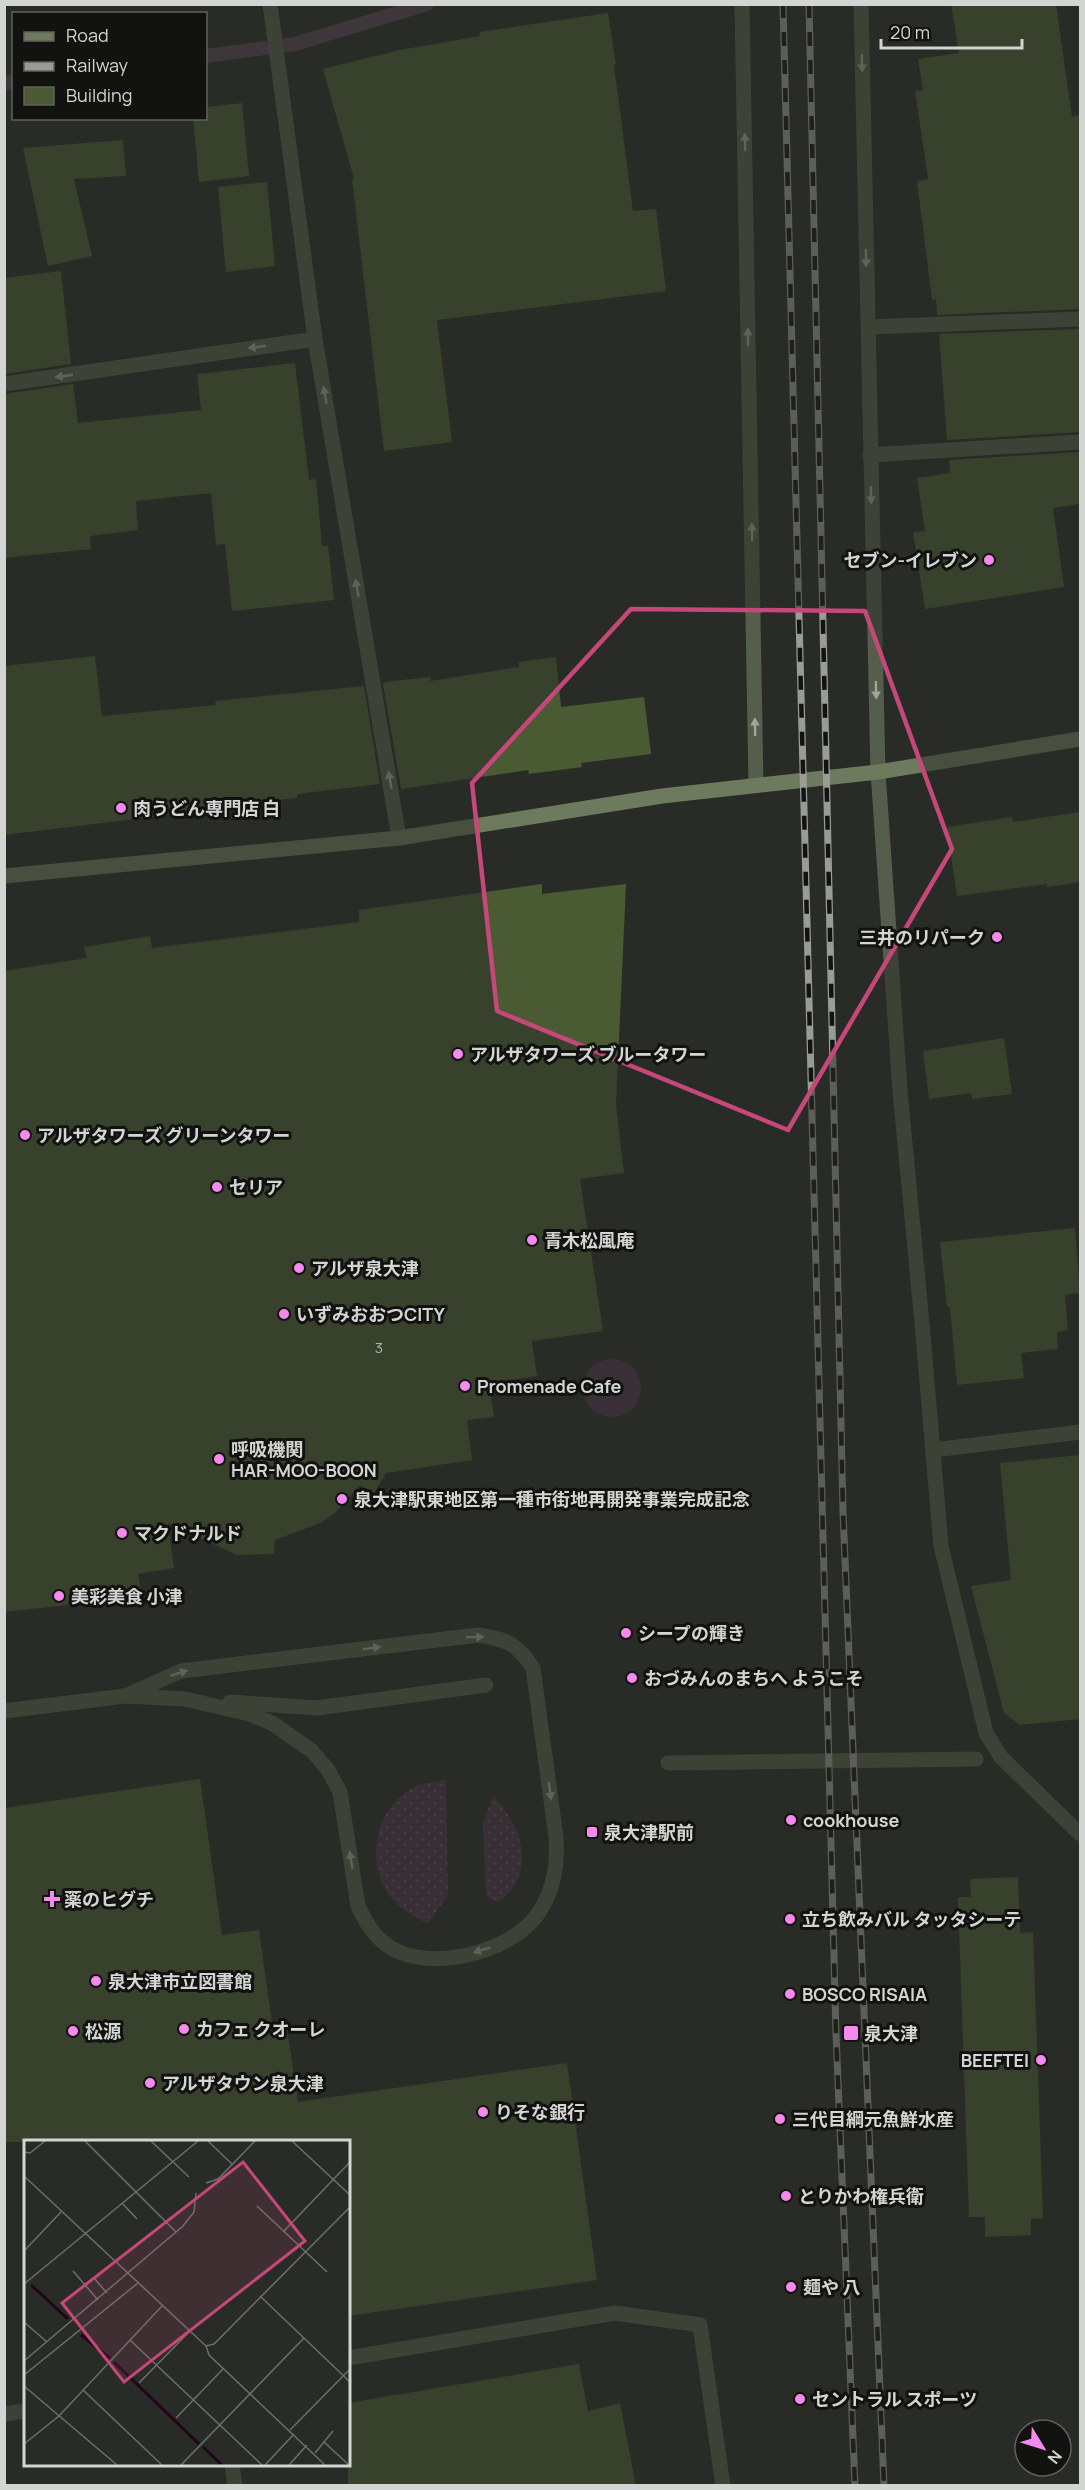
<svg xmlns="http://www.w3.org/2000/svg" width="1085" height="2490" font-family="Manrope,'Noto Sans JP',sans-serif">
<defs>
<pattern id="garden-dots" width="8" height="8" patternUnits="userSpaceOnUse" patternTransform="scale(1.5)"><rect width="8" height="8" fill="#4b3649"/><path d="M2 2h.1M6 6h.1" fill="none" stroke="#645262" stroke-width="1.8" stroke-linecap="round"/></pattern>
</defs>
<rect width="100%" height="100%" fill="#292b26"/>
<!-- grass -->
<path fill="#4b3649" d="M583 1388a29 29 0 1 1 58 0a29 29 0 1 1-58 0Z"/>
<!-- garden -->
<path fill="url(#garden-dots)" d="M446,1780L448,1895L428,1924C416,1917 404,1912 394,1901C364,1869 373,1811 411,1789C420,1783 436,1782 446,1780Z
M493,1797C523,1824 537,1875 499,1901L492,1900L486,1894L483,1822Z"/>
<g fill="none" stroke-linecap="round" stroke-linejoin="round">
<!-- stream -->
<path stroke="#564355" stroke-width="14" d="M206,56L295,44L427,4
M4,83L14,82"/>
</g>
<!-- building -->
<path fill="#4a5b34" d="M951,4H1056L1072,117L1080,115V309L937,315L936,299L932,300L917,181L928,179L915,91L923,90L918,59L959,53Z
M608,13L616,64L614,65L633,211L656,209L666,291L437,320L452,442L384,451L352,179H354L323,69L400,50L480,36L479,32Z
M242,103L249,176L199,182L193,118H206V107Z
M123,140L126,176L74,179L92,256L48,266L23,148Z
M267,182L275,266L226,272L218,187Z
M61,271L71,364L4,374V278Z
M1080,329V432L947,440L939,334Z
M295,363L309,480L316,479L322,546H328L334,600L232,611L225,544L216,545L211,493L136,501L138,530L90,536L91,549L4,558V394L73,384L78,423L201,410L197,374Z
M1080,452V504L1053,508L1064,587L925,609L913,532L925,531L917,478L950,473L949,460Z
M95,656L102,716L216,705L215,701L364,686L380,784L297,794V798L210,807V810L4,835V666Z
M556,657L561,707L644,697L651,754L581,763L582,767L529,774L528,770L401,789L383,684L384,682L430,677V681L519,667V662Z
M1080,812V882L1047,887V884L957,896L947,827L1012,817L1013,822Z
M542,884V894L626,884L616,1105L624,1173L580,1179L603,1331L532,1341L537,1376L489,1383L494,1417L467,1420L472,1460L386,1473L373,1495L360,1485L335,1513L320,1523L275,1540L274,1554L237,1555L168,1523L174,1568L138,1574L142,1597L4,1612V971L87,958L84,947L150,936L152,948L359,922V910Z
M1004,1038L1012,1094L972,1099L971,1093L929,1099L923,1051Z
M1075,1228L1080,1293L1065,1295L1068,1330L1057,1332L1058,1349L1021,1353L1024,1378L957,1385L950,1307H947L940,1242Z
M1080,1455V1719L1020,1725L1004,1713L971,1586L1011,1580L1000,1463Z
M200,1779L222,1935L259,1930L273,2030L287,2028L298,2102L567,2063L597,2280L348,2316V2142H4V1808Z
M1018,1877L1020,1933L1033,1932L1043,2218L1031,2219V2235L985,2237V2217H969L958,1897H971L970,1879Z
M579,2364L588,2411L620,2403L636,2486H348V2403Z"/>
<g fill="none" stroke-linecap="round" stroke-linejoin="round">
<!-- lane -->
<path stroke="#555d4c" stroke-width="15" d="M230,1702L317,1708L486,1685
M4,1711L125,1696L185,1699L249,1714L272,1723L312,1751L328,1770L340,1792L358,1906C366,1923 375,1938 391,1948C431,1972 510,1953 537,1915C554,1892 558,1866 556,1837L533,1668C517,1644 507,1639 478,1635L181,1671L125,1696"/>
<!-- street -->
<path stroke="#555d4c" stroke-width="15" d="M270,4L315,339L399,838
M742,4L756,785
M861,4L878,772L900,1091L922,1323L941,1546L986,1733L1001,1757L1080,1834
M868,327L1080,319
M4,384L315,339
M870,455L1080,442
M933,1450L1080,1432
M668,1763L976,1759
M348,2358L615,2313L700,2325L723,2486
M4,2414L26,2411
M232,2464L235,2486"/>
<!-- secondary -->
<path stroke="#6d7a5e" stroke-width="15" d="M4,876L399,838L662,796L878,772L1080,739"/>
<!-- rail casing -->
<g stroke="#999b97" stroke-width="7">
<path id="rail" d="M783,4L836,2034L855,2486
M809,4L843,1512L884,2486"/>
</g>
<!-- rail -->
<use href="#rail" stroke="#121311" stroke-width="4.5" stroke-dasharray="14" stroke-linecap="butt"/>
</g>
<!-- one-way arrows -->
<defs><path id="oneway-solid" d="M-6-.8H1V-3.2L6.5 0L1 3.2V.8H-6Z" transform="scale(1.5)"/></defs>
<g fill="#a1a59c">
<use href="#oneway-solid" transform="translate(862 63) rotate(89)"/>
<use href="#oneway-solid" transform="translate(745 142) rotate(-91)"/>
<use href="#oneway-solid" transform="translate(866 258) rotate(89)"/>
<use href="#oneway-solid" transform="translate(748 337) rotate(-91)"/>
<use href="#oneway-solid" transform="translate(257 347) rotate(172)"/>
<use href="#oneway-solid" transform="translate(64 376) rotate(172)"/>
<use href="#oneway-solid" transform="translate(325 395) rotate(-100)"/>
<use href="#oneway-solid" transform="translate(871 495) rotate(89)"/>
<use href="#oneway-solid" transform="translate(752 532) rotate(-91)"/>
<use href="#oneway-solid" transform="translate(357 588) rotate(-100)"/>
<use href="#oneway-solid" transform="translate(876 690) rotate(89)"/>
<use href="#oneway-solid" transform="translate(755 727) rotate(-91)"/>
<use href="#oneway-solid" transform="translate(390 780) rotate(-100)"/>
<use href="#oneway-solid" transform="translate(475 1637) rotate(-1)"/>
<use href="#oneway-solid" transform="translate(372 1648) rotate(-7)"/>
<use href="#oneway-solid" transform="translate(179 1673) rotate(-17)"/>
<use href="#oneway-solid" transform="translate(550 1791) rotate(82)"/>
<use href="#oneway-solid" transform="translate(351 1860) rotate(-99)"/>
<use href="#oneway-solid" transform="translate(482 1950) rotate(163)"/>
</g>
<!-- marked area -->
<path d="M0 0H1085V2490H0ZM631,609L865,611L952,849L788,1130L497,1011L472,783Z" fill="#292b26" fill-opacity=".55" fill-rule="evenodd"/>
<path fill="none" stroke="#c64779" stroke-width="4.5" stroke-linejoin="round" d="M631,609L865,611L952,849L788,1130L497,1011L472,783Z"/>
<!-- markers -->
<g fill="#f589ee" stroke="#121311" stroke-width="2">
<circle cx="989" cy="560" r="6"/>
<circle cx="121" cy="808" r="6"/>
<circle cx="997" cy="937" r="6"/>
<circle cx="458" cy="1054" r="6"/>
<circle cx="25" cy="1135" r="6"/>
<circle cx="217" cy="1187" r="6"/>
<circle cx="532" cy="1240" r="6"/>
<circle cx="299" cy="1268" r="6"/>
<circle cx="284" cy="1314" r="6"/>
<circle cx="465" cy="1386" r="6"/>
<circle cx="219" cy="1459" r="6"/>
<circle cx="342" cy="1499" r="6"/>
<circle cx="122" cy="1533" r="6"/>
<circle cx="59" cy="1596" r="6"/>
<circle cx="626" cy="1633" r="6"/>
<circle cx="632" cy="1678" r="6"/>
<circle cx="791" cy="1820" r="6"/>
<rect x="586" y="1826" width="12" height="12" rx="3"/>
<path d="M49 1890h6v6h6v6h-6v6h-6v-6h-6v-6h6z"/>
<circle cx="790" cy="1919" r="6"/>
<circle cx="96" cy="1981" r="6"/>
<circle cx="790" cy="1994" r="6"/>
<circle cx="184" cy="2029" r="6"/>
<circle cx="73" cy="2031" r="6"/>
<rect x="843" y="2025" width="16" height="16" rx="3"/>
<circle cx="1041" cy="2060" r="6"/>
<circle cx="150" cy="2083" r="6"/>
<circle cx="483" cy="2112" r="6"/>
<circle cx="780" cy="2119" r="6"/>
<circle cx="786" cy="2196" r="6"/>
<circle cx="791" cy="2287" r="6"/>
<circle cx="800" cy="2399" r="6"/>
</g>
<g text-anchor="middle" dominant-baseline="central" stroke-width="6" stroke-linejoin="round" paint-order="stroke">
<!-- number labels -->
<g font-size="15" fill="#b1b6aa">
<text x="379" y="1347">3</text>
</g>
<!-- poi labels -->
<g font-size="18" font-weight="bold" fill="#d3d5d2" stroke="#121311" text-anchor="start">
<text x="977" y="560" text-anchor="end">セブン-イレブン</text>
<text x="133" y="808">肉うどん専門店 白</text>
<text x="985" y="937" text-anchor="end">三井のリパーク</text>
<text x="470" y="1054">アルザタワーズ ブルータワー</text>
<text x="37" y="1135">アルザタワーズ グリーンタワー</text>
<text x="229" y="1187">セリア</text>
<text x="544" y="1240">青木松風庵</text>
<text x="311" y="1268">アルザ泉大津</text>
<text x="296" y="1314">いずみおおつCITY</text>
<text x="477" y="1386">Promenade Cafe</text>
<text x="231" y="1449">呼吸機関<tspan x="231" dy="21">HAR-MOO-BOON</tspan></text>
<text x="354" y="1499">泉大津駅東地区第一種市街地再開発事業完成記念</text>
<text x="134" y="1533">マクドナルド</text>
<text x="71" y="1596">美彩美食 小津</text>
<text x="638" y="1633">シープの輝き</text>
<text x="644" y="1678">おづみんのまちへ ようこそ</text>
<text x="803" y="1820">cookhouse</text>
<text x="604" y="1832">泉大津駅前</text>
<text x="64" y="1899">薬のヒグチ</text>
<text x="802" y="1919">立ち飲みバル タッタシーテ</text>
<text x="108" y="1981">泉大津市立図書館</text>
<text x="802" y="1994">BOSCO RISAIA</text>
<text x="196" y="2029">カフェ クオーレ</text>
<text x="85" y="2031">松源</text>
<text x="864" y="2033">泉大津</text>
<text x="1029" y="2060" text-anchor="end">BEEFTEI</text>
<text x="162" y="2083">アルザタウン泉大津</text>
<text x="495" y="2112">りそな銀行</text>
<text x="792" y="2119">三代目綱元魚鮮水産</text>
<text x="798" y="2196">とりかわ権兵衛</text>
<text x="803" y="2287">麺や 八</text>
<text x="812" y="2399">セントラル スポーツ</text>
</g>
</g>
<!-- overview -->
<g transform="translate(24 2140)">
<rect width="326" height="326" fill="#292b26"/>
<path fill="none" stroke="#20051f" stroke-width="3" d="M7,145L44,179M57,195L86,218M90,222L175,304M179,307L198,325"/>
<path fill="none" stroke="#6d6f6b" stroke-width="1.5" d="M61,1L152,92M127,1L165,37M184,1L208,24M268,1L326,55M0,12L6,13L21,1M0,36L182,206L190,204L326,67M182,43L194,39L231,1M98,63L113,79M233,66L303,132M260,91L326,22M0,111L37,72M49,131L74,160M70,138L83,153M0,144L174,1M236,156L326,242M0,182L23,202M106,200L238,325M182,206L185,215L301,325M0,221L159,86L170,72L172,53M0,235L114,143M115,243L164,193M0,246L93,325M59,250L138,325M152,278L199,229M266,290L326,229M300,302L325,325M0,304L35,276L138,166M291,313L309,291M157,325L280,198M241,325L270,294M265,325L283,305"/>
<path fill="#c64779" fill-opacity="0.15" stroke="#c64779" stroke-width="3" d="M219,22L281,101L100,242L38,163Z"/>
<rect width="326" height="326" fill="none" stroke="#d3d5d2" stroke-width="3"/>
</g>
<!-- border -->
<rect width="1085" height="2490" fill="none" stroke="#d3d5d2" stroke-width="12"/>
<!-- legend -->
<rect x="12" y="12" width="195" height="108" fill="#121311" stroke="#5f615e" stroke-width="1.5"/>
<rect x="24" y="32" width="30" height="9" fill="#6d7a5e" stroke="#5f615e" stroke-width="1.5"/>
<text x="66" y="42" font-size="18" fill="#d3d5d2">Road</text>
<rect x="24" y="62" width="30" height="9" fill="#999b97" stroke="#5f615e" stroke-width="1.5"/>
<text x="66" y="72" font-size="18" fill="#d3d5d2">Railway</text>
<rect x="24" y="87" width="30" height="18" fill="#4a5b34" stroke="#5f615e" stroke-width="1.5"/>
<text x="66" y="102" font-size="18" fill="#d3d5d2">Building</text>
<!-- north arrow -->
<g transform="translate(1043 2448) rotate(128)"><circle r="28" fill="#121311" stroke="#5f615e" stroke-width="1.5"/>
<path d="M0-4.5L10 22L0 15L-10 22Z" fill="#f589ee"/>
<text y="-9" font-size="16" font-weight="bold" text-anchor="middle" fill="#d3d5d2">N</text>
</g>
<!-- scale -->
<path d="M881 39v9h141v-9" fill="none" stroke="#d3d5d2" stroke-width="3"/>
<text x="890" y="39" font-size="18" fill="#d3d5d2" stroke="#121311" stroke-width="4.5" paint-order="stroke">20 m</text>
</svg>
